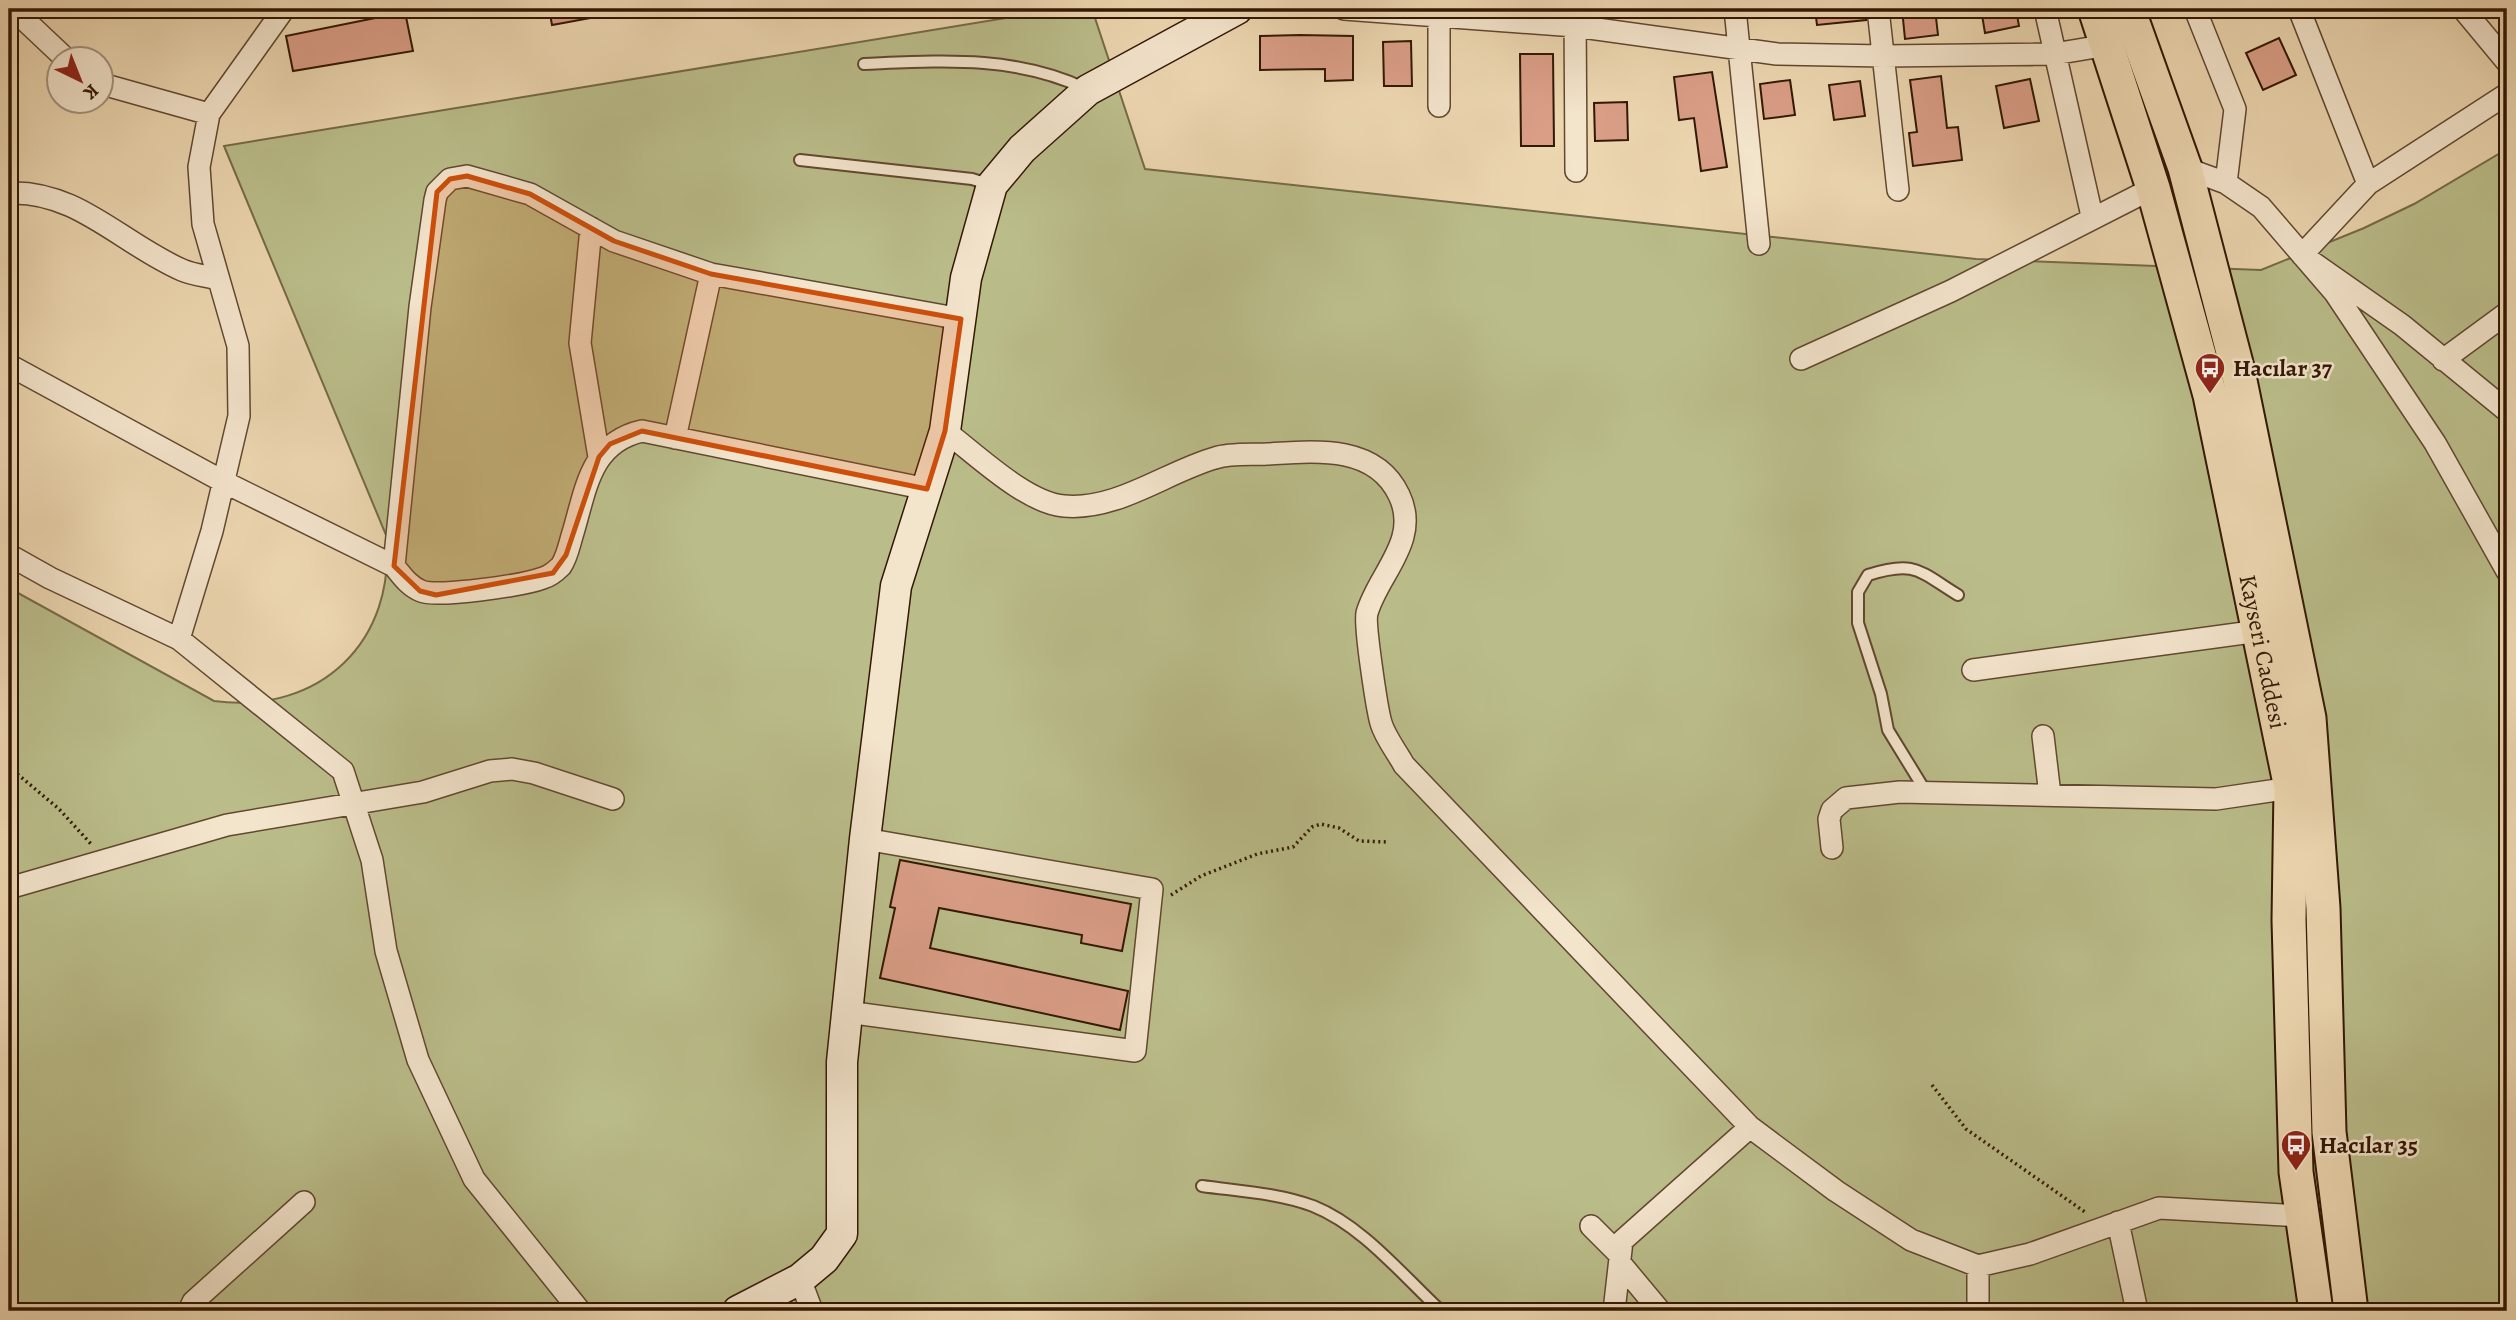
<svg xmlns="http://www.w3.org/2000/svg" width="2516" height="1320" font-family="Alegreya,serif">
<rect width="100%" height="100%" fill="#ecd6b0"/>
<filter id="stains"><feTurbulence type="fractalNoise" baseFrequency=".00286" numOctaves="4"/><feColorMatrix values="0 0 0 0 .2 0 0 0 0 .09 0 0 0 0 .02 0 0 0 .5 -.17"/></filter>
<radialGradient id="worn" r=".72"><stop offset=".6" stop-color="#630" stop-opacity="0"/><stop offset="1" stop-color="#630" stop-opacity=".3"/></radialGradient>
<!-- green -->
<path fill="#babd8a" stroke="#766a47" stroke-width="2" d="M1061,9H1092L1145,169L1976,259L2261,270L2364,228L2414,204L2507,149V1311H9V588L214,701C320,715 397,641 386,535L224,146Z"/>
<!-- building -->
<path fill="#da9e87" stroke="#331804" stroke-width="2" d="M549,9H595L596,17L552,25Z
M1815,9H1865L1866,20L1817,25Z
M1902,9H1935L1938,35L1905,39Z
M1981,9H2016L2019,26L1985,33Z
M405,12L413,51L293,71L286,36Z
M1300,35L1353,36V80L1325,81V69L1260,70V36Z
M2279,38L2296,75L2263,90L2246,53Z
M1411,41L1412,86H1384L1383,42Z
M1520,54H1553L1554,146H1521Z
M1712,72L1727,167L1701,171L1694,118L1679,120L1674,77Z
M1941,76L1947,128L1958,127L1962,160L1913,166L1909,133L1917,132L1910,80Z
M2030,79L2039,121L2004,128L1996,86Z
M1790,80L1795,115L1764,119L1760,84Z
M1860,81L1865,116L1834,120L1829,85Z
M1627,102L1628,140L1595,141L1594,103Z
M900,860L1131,904L1122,951L1081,943L1082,935L939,908L930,948L1128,991L1120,1030L880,978L895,908L890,907Z"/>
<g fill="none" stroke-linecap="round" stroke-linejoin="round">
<!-- lane casing -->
<g stroke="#61482f" stroke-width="14">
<path id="lane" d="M864,64C940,61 1013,55 1084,88
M800,160L972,179L991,185
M1926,792L1888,730L1881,694L1858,623V592L1868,575C1915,560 1919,571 1958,595
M1202,1186C1238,1191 1278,1193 1313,1206C1363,1226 1402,1275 1441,1311"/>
</g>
<!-- street casing -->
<g stroke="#61482f" stroke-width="24">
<path id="street" d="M13,9L67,60
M1344,9L1575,26L1777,54L1883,56L2054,54L2108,45
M1439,9V106
M1575,9L1576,171
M1735,9L1759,244
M1878,9L1898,190
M2045,9L2092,216
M2195,9L2235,109L2226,183
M2299,9L2368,184
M2463,9L2507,62
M102,84L209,114
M2507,94L2368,184L2302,255L2402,325L2507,411
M2185,168L2226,183L2261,207L2335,293L2435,443L2507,571
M9,193C77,190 122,244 182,270C193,275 207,276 218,279
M591,228L580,343L599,457
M1801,359L1951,291L2153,188
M2443,360L2507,313
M9,365L224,482L394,566C402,576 409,586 421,591C437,598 525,585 543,578C550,576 556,571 561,566C567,557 569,546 572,536C586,491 589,443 642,431L927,489
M945,431C977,455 1026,503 1064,506C1117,511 1166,472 1215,458C1231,453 1251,455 1267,454C1314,451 1375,444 1399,495C1421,540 1378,574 1367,613C1364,624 1377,709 1381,723C1385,737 1397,752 1404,765L1750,1127L1836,1191L1911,1240L1978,1266L2030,1254L2159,1208L2301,1216
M675,438L711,274
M9,555L50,578L179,639L343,771L372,860L386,951L418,1060L474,1179L580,1311
M394,566L420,307L435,200L437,192L450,179L467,176L530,194L614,241L711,274L961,319
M179,639L212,531L239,416L238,346L203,224L199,167L209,114L284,9
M1973,670L2259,631
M2043,736L2050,795
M1832,848L1829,819L1832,810L1846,798L1900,792L2216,799L2291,788
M9,888L227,825L423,792L490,771L512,769L534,773L613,799
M847,1012L1135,1051L1152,889L865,839
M2118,1222L2137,1311
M1591,1226L1620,1255
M1620,1263L1660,1311
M1978,1266V1311
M800,1279L812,1311
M189,1311L193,1302L304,1202
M1614,1311L1622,1241L1750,1127"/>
</g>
<!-- secondary casing -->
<g stroke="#331804" stroke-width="33">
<path id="secondary" d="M738,1311L800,1279L824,1259L842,1234V1062L865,839L896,586L945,431L966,278L992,185L1022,149L1088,90L1237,9"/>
</g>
<!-- primary casing -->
<g stroke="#331804" stroke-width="37">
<g id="primary">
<path id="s1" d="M2095,9L2153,188L2210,395L2291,788L2289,920L2296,1172L2316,1311"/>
<path d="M2128,9L2185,168L2238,371L2309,718L2323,908L2329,1132L2351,1311"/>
</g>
</g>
<!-- path -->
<path stroke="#331804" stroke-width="3.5" stroke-dasharray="2 3.5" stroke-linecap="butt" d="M9,767L59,809L91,844
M1171,895L1201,876L1257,854L1293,847L1312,827L1321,824L1339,828L1359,841L1389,842
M1932,1085L1966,1129L2085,1212"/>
<!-- lane -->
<use href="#lane" stroke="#f3e4cc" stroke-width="10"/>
<!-- street -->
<use href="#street" stroke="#f3e4cc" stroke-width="21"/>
<!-- secondary -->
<use href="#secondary" stroke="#f3e4cc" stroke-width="30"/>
<!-- primary -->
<use href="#primary" stroke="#ecd6b0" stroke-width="33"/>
</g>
<!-- marked area -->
<path fill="#cd4f0b" fill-opacity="0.2" stroke="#cd4f0b" stroke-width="5" stroke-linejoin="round" d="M467,176L530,194L614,241L711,274L961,319L945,431L927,489L642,431L610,444L599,457L566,555L553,573L436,595L420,591L394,566L437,192L450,179Z"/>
<!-- icons -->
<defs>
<g id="bus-pin" transform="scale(1.575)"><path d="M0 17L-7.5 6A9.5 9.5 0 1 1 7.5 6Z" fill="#8f2418" stroke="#f3e4cc"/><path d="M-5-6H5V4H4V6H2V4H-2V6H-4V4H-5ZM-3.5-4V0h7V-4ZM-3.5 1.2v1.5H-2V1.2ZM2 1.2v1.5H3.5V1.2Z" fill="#fff"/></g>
</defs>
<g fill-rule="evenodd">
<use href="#bus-pin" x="2210" y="368"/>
<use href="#bus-pin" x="2296" y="1145"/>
</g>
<g text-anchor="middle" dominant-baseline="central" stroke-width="5" stroke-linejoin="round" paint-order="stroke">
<!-- poi labels -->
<g font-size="24" font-weight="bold" fill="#331804" stroke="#f3e4cc" text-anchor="start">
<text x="2233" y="368">Hacılar 37</text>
<text x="2319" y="1145">Hacılar 35</text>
</g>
<!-- street labels -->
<g font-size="24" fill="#331804" stroke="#f3e4cc">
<text stroke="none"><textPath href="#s1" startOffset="665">Kayseri Caddesi</textPath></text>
</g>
</g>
<!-- margin -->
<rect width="2516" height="1320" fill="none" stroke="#ecd6b0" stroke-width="35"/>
<rect x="10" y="10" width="2495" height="1299" fill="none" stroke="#331804" stroke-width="3.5"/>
<rect x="18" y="18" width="2481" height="1285" fill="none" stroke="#331804" stroke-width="2"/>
<!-- north arrow -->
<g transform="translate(80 80) rotate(137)"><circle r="33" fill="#f3e4cc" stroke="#a6927c" stroke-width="2"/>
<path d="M0-5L12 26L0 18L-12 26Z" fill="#8f2418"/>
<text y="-10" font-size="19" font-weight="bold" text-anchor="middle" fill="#331804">K</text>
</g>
<rect width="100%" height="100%" filter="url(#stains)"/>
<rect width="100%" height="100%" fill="url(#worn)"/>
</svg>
